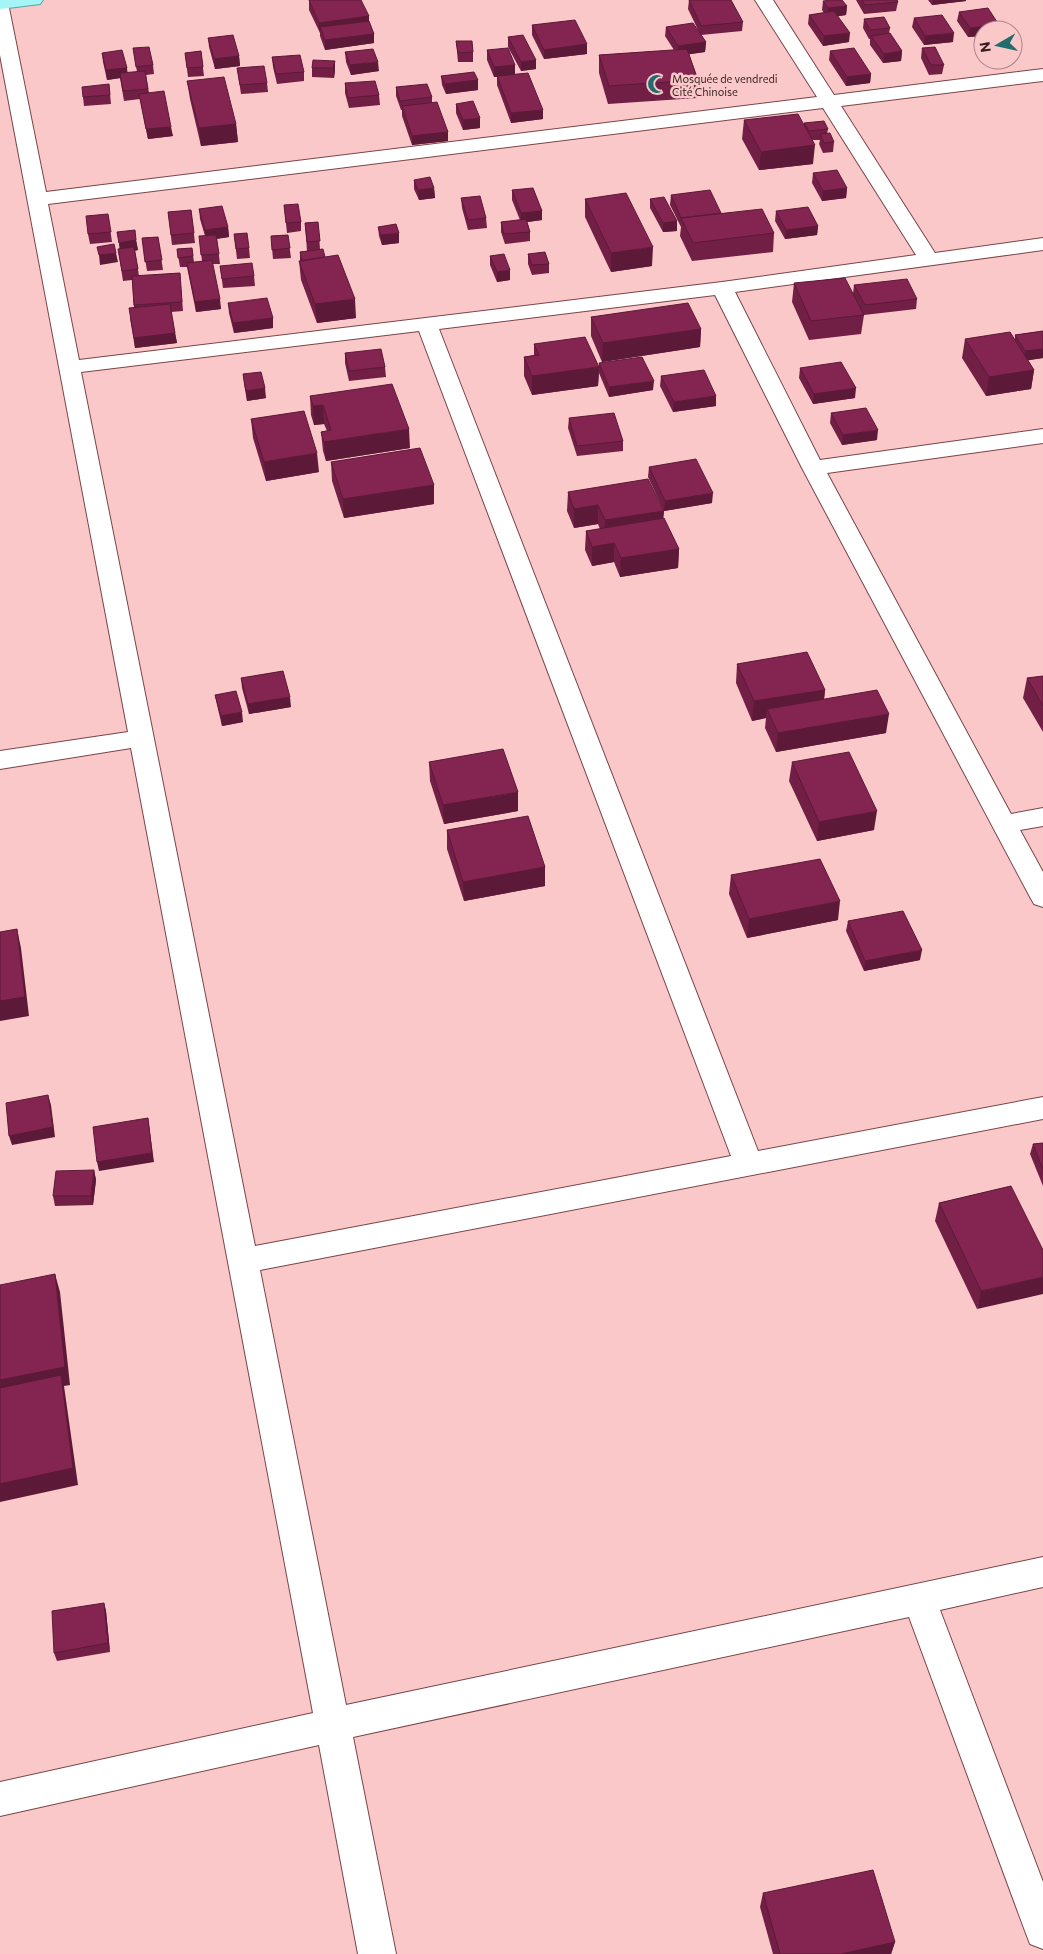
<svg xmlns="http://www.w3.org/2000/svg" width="1043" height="1954" font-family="Commissioner,sans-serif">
<rect width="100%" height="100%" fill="#fbc8c9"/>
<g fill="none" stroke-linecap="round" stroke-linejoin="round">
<!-- street casing -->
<g stroke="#794548" stroke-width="2">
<path id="street" d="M755,0H773L834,95L1043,69V81L841,106L935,253L1043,238V250L735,292L820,460L1043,429V443L827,473L1011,814L1043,808V826L1020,830L1043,872V907L1034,904L1030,897L802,468L715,295L439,329L758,1151L1043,1097V1119L260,1270L346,1705L1043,1557V1587L940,1610L1043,1882V1949L1030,1944L1025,1931L909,1617L353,1737L396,1954H358L319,1745L0,1816V1782L313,1713L131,748L0,769V751L128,732L0,55V3L6,4L9,8L46,192L817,97ZM823,108L916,255L722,282L79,360L48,204ZM419,331L731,1156L255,1246L81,372Z"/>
</g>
<!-- primary casing -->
<g stroke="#57a5a7" stroke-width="2">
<path id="primary" d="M0,0H43L40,4L0,9Z"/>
</g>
<!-- street -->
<use href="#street" fill="#fff" fill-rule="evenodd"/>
<!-- primary -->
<use href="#primary" fill="#a5f5f6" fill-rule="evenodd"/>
</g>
<!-- wall -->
<path fill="#721f45" d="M309,0L369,16V22L374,34V43L325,50L320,36V33L309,10Z
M689,0L743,22L742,31L701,35L706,42L705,52L689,54L698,80L697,98L608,104L599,73V55L674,50L665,36L666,27L699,32L688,9Z
M856,0H897L898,2L896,11L864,14Z
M928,0H966V1L932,5Z
M823,1L847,6L846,15L838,16L849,42L823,46L808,24L809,15L824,13L822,10Z
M959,12L999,25V30H983V36L968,37L957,21Z
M914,18L953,42L924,45L912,27Z
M864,19L890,28L889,33L902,51L901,61L883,63L870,45V39H869L863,28Z
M532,25L587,44V54L544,59L532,35Z
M508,37L536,60V69L521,71L508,47Z
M208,38L239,56L240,66L215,69L209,47Z
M456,41L473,52V62H458Z
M133,48L153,65L154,74L146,75L149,93L173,136L148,139L140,99L124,101L120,78L107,80L103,62L102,53L127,68V73L137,72Z
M922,48L944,65L942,74L929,75L921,58Z
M487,50L515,65V74L543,119L511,123L497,85V77H494L487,60Z
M201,51L204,76L188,77L185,53Z
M830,51L871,74L870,83L846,86L829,60Z
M345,52L379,71L351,75L346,62Z
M272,57L304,72V81L277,84L273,67Z
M335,61V70L334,78L312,77V68Z
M237,68L267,83L268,92L241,94Z
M441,76L478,80V90L446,94L442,85Z
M187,81L236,124L238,142L201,146L190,99Z
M345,83L379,95L380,105L349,108L345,93Z
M109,84L111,104L84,106L83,97Z
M396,87L432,97V103L448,141L412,145L402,116V110H401L396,96Z
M456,104L480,128L463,130L456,113Z
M744,120L804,126V123L828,129L827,134L834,142L833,152L823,153L819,144L820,140H812L813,164L759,170L742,139Z
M813,173L847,188L846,198L822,201L812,183Z
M414,180L434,188L435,198L419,200L414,189Z
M512,190L542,211V220L527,222L530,232V241L505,244L501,232V222L520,220L512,200Z
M671,195L774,233L773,252L692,261L680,236L681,227L670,205Z
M461,198L486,218L487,228L468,230L462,208Z
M585,199L652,266L611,272L585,217Z
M650,199L677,231L663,232L650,208Z
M284,205L301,222V231L287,233Z
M199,209L228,227L229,237L217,239L220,264H212L221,309L196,312L187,267H180L177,249L192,248L194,262L202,261L199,236H205L200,219Z
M191,210L195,243L172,245L168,212Z
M776,211L818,226L817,235L785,239L775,221Z
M108,214L112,242L90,244L88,234Z
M318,222L320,249L356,318L317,323L301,280L299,261H300V252L307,251L305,223Z
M378,227L399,243L382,245L379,236Z
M117,232L136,240L138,250L135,251L139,276L180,273L183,311L171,312L177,343L135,348L130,318L134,308L132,280L123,281L118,249H120Z
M234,234L249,248L250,258L237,259Z
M288,235L291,258L273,259L271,236Z
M158,237L163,270L147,271L142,238Z
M528,254L549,264V273L532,275L528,264Z
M490,256L510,280L497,282L490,265Z
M220,266L254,276L255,286L223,288Z
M794,283L853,294L854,285L917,299L916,309L864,315L861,334L809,340L792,302Z
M228,303L273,318V328L234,333L229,313Z
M591,317L701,329L700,347L602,362L591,336Z
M1043,331V358L1028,360L1034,370L1031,389L986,396L962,358L965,339H1015V335Z
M534,344L599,366V363L653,390L609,397L599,373L598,386L532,395L524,376V357L534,355Z
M345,353L385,367L386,377L349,381L345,363Z
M800,368L855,398L813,404L799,378Z
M243,374L266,398L247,401L244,384Z
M661,376L716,396V406L673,412L660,386Z
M310,396L410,448L326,461L323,451L321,432L327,431L324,424L314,425L311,415Z
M831,413L877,440L842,445L830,423Z
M569,418L623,441V451L577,456L568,428Z
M251,419L319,472L266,481L253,438Z
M331,462L434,485V504L344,518L332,481Z
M649,467L712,503L664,511L648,477Z
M568,492L664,511L663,518L679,549L678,568L620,577L614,562L592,566L585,550L586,531L600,529L598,524L574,528L567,511Z
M737,664L825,690L824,699L886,733L776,752L765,728L766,718L752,721L736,683Z
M1043,676V732L1023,698L1027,678Z
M241,678L291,707L249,714L242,688Z
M215,695L243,722L222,726L217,705Z
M429,762L518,811L444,824L430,781Z
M792,762L874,830L817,841L789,781Z
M447,830L545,867V886L464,901L447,849Z
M731,875L838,920L747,938L729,894Z
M848,921L920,960L864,971L846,931Z
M1043,1143V1186L1030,1154L1033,1144Z
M94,1170L96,1180L93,1205L55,1206L53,1196Z
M1011,1186L977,1309L935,1221L939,1203Z
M104,1603L106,1611L110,1652L57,1661L54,1653Z
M763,1893L895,1942L891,1954H773L760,1907Z"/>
<!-- shaded-wall -->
<path fill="#5c1938" d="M933,0H966V1L932,5Z
M847,6L846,15L827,18L828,8Z
M369,16V26L320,27L319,33V23Z
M999,25V30H983V36L968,37L970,28Z
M850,33L849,42L823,46L824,36Z
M954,33L953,42L924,45L925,36Z
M374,34V43L325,50V40Z
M706,42L705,52L678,56V46Z
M587,44V54L544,59V50Z
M902,51L901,61L883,63L884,54Z
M239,56L240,66L215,69L214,59Z
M536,60V69L521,71V62Z
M335,61V70L334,78L333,68Z
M378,62L379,71L351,75L350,65Z
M515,65V75L494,77V67Z
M127,68L128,77L107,80L106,70Z
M871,74L870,83L846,86L847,77Z
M478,80V90L446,94L445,84Z
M543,110V119L511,123V113Z
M480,118V128L463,130V120Z
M236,124L238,142L201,146L199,128Z
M171,127L173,136L148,139L146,129Z
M448,132V141L412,145V136Z
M815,145L813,164L759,170L761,152Z
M434,188L435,198L419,200L418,190Z
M847,188L846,198L822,201L823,191Z
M542,211V220L521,223V213Z
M677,221V231L663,232V223Z
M818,226L817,235L785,239L786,230Z
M228,227L229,237L206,240L205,230Z
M399,233V243L382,245L381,235Z
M136,240L138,250L120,252L119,243Z
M653,247L652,266L611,272V253Z
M116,253L118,262L100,265L99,255Z
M510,270V280L497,282V272Z
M220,299L221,309L196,312L195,302Z
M355,299L356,318L317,323L315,304Z
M273,318V328L234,333L233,323Z
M701,329L700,347L602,362L603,343Z
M175,333L177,343L135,348L134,338Z
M1043,349V358L1024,361L1025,351Z
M599,367L598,386L532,395V376Z
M1034,370L1031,389L986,396L989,377Z
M654,381L653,390L609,397V387Z
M265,388L266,398L247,401L246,391Z
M856,388L855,398L813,404L814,394Z
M716,396V406L673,412L674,402Z
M323,405L324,424L314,425L313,406Z
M409,429L410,448L326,461L324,442Z
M878,430L877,440L842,445L843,435Z
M317,453L319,472L266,481L264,462Z
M434,485V504L344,518L343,499Z
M713,493L712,503L664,511L665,501Z
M598,505V524L574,528V509Z
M664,511L662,530L604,539L605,520Z
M614,543V562L592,566V547Z
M679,549L678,568L620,577L621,558Z
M825,690L823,709H767L766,718L752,721L754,701Z
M290,697L291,707L249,714L248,704Z
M242,712L243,722L222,726L221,716Z
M889,714L886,733L776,752L778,733Z
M518,792V811L444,824L443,805Z
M877,811L874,830L817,841L819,822Z
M545,867V886L464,901L463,882Z
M840,901L838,920L747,938L749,919Z
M17,929L21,948L29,1016L0,1021V1001Z
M922,950L920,960L864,971L865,961Z
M48,1095L51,1105L55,1137L12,1145L9,1136Z
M148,1118L154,1162L99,1171L97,1162Z
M94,1170L96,1180L93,1205L91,1196Z
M55,1274L60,1292L70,1385L64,1386L65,1393L78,1485L0,1502V1380Z
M1043,1277V1294L977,1309L981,1291Z
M104,1603L106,1611L110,1652L108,1643Z
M895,1942L891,1954H841Z"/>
<!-- building -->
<path fill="#842450" stroke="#5c1938" d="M309,0H361L369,16L319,23Z
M689,0H731L743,22L701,26Z
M831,0H842L847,6L828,8L823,1Z
M862,0H897L898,2L865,5Z
M988,8L999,25L970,28L959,12Z
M834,11L850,33L824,36L809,15Z
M942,15L954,33L925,36L914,18Z
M884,17L890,28L870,30L864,19Z
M575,20L587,44L544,50L532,25Z
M369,21L374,34L325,40L320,27Z
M693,23L706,42L678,46L666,27Z
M890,33L902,51L884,54L871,36Z
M233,35L239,56L214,59L208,38Z
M523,35L536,60L521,62L508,37Z
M456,41H472L473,52L458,53Z
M149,47L153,65L136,67L133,48Z
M935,47L944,65H931L922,48Z
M508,48L515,65L494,67L487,50Z
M854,48L871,74L847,77L830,51Z
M373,49L378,62L350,65L345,52Z
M687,49L698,80L609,86L599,55Z
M122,50L127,68L106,70L102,53Z
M201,51L203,67L187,68L185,53Z
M300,55L304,72L276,74L272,57Z
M313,60L335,61L333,68H312Z
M264,66L267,83L240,85L237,68Z
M145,71L148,89L123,91L120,73Z
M474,72L478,80L445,84L441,76Z
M528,73L543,110L511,113L497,76Z
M224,77L236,124L199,128L187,81Z
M375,81L379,95L348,98L345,83Z
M109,84L110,95L83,97L82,87Z
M427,84L432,97L400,101L396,87Z
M164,91L171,127L146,129L139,94Z
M473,101L480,118L463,120L456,104Z
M437,102L448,132L412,136L402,106Z
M798,114L815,145L761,152L744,120Z
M824,121L828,129L809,131L804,123Z
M830,133L834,142L824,143L820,134Z
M837,170L847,188L823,191L813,173Z
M430,177L434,188L418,190L414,180Z
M533,188L542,211L521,213L512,190Z
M710,190L721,213L681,218L671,195Z
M626,193L653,247L611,253L585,199Z
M480,196L486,218L468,220L461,198Z
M664,197L677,221L663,223L650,199Z
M298,204L301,222L286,223L284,205Z
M222,206L228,227L205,230L199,209Z
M808,207L818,226L786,230L776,211Z
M762,209L774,233L693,243L681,218Z
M191,210L194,233L171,235L168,212Z
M108,214L111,232L88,234L86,216Z
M526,219L530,232L504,234L501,222Z
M318,222L320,241L307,242L305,223Z
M396,224L399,233L381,235L378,227Z
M135,230L136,240L119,243L117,232Z
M247,233L249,248L236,249L234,234Z
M216,235L219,254L201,255L199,236Z
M288,235L290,248L272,250L271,236Z
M158,237L162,260L145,262L142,238Z
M114,244L116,253L99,255L97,247Z
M134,247L138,269L122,271L118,249Z
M192,248L193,256L178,258L177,249Z
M323,249L325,257L302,261L300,252Z
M545,252L549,264L532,265L528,254Z
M504,254L510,270L497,272L490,256Z
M338,255L355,299L315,304L299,261Z
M212,260L220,299L195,302L187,263Z
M252,263L254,276L222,279L220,266Z
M180,273L182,302L134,305L132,276Z
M845,278L864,315L811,321L794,283Z
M907,279L917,299L865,305L854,285Z
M267,298L273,318L233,323L228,303Z
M688,303L701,329L603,343L591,317Z
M170,304L175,333L134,338L129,308Z
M1043,331V349L1025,351L1015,335Z
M1010,332L1034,370L989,377L965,339Z
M585,337L599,367L532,376L524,357L539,355L534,344Z
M381,349L385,367L349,371L345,353Z
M642,357L654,381L609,387L599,363Z
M841,362L856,388L814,394L800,368Z
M704,370L716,396L674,402L661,376Z
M261,372L265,388L246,391L243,374Z
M392,384L409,429L324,442L321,432L331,430L323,405L313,406L310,396Z
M866,408L878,430L843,435L831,413Z
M304,411L317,453L264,462L251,419Z
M614,413L623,441L577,446L569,418Z
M420,448L434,485L343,499L331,462Z
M696,459L713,493L665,501L649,467Z
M648,479L664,511L605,520L598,505L574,509L568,492Z
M664,518L679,549L621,558L614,543L592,547L586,531Z
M807,652L825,690L754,701L737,664Z
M283,671L290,697L248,704L241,678Z
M1043,676V706L1027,678Z
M877,690L889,714L778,733L767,709Z
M236,691L242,712L221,716L215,695Z
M503,749L518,792L443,805L429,762Z
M849,752L877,811L819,822L792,762Z
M528,816L545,867L463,882L447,830Z
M820,859L840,901L749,919L731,875Z
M903,911L922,950L865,961L848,921Z
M17,929L25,997L0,1001V932Z
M48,1095L53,1127L9,1136L6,1103Z
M148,1118L152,1153L97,1162L93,1127Z
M1043,1143V1170L1033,1144Z
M94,1170L91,1196H53L56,1171Z
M1011,1186L1043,1250V1277L981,1291L939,1203Z
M55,1274L65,1367L0,1380V1285Z
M61,1375L73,1468L0,1484V1388Z
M104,1603L108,1643L54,1653L52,1611Z
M873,1870L895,1942L841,1954H780L763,1893Z"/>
<!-- icons -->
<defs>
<g id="mosque-bare" transform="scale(1.5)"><path d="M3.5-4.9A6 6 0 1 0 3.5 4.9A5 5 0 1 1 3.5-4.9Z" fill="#216d6e" stroke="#fbc8c9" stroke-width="2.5" paint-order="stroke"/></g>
</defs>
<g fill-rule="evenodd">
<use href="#mosque-bare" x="657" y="84"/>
</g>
<g text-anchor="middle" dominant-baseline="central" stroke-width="5" stroke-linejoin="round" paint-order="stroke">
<!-- far-poi labels -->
<g font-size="11" fill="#351e1f" stroke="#fbc8c9" text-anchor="start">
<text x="672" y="78">Mosquée de vendredi<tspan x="672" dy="13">Cité Chinoise</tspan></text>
</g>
</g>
<!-- north arrow -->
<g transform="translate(998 45) rotate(261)"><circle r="24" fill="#fbc8c9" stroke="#ac8485"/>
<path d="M0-4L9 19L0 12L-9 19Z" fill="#216d6e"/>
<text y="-8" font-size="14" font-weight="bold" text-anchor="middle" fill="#351e1f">N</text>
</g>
</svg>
